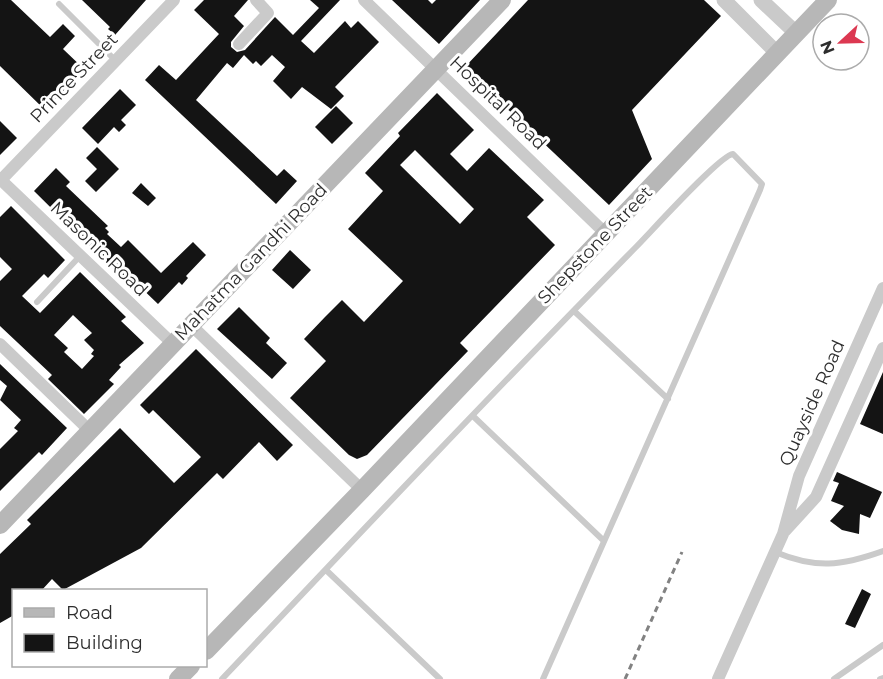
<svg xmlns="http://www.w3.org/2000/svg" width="883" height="679" font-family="Montserrat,sans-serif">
<rect width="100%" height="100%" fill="#fff"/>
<!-- building -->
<path fill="#141414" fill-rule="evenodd" d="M0,0H11L50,37L63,24L75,36L63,49L84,69L45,110L0,66Z
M82,0H146L115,35L108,29L110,27Z
M204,0H248L234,16L244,26L231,42V47L237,52L245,50L275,17L293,35L319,8L310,0H340L301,41L314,53L345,21L351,28L358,21L379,42L335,87L344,96L331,109L302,87L291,99L273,81L285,67L272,55L261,66L256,61L253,64L244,55L233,68L227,63L196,100L277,176L284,169L297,181L276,204L145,80L159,65L176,80L219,34L194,10Z
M392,0H428L432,4L436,0H480L439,44Z
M528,0H704L721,16L632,110L652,159L609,205L464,68Z
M120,89L136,105L121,120L126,125L119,132L114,127L98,144L82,128Z
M437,93L474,130L450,154L467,171L489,148L544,200L527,217L555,245L460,343L468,351L367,455L357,459L349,455L290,398L326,361L304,339L325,317L342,300L364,322L403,281L348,229L383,191L365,173L400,136L398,133ZM415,150L474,209L460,224L400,165Z
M336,106L353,123L332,144L315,127Z
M0,121L17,138L0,155Z
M97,147L119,169L96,192L85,181L97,169L86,158Z
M56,168L70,182L66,186L108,226L105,228L109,232L107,234L121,247L128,240L161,273L193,242L206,255L186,276L188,278L182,285L179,282L158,304L133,280L129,285L34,191Z
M141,183L156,198L148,206L132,193Z
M11,206L65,260L48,278L44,274L22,296L40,313L80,272L126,317L121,321L144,343L119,365L121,367L109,380L114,384L84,414L48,379L52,375L0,326V281L12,269L0,257V217ZM73,315L92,333L84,340L94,350L91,354L94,356L82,369L64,352L68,348L54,335Z
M290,250L311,270L293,289L272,270Z
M239,307L270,338L266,343L287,363L272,379L217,329Z
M196,349L293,445L277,461L259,442L223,479L217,473L141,548L63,590L52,579L41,591H14V615L0,623V554L31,524L27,520L120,428L174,483L201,457L153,410L149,414L140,405Z
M0,364L67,428L42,455L39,452L0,491V449L18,431L14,428L21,420L0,400L7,386L0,380Z
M883,372V434L860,424Z
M837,472L882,492L870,518L860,514L859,534L842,530L830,521L844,506L831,501L839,483L833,481Z
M862,589L871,594L855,628L845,624Z"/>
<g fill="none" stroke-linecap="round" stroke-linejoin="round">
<!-- service -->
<path stroke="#cacaca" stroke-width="6" d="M59,4L116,61
M37,302L80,256
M574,311L668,399
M474,417L604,541
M775,552C816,569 841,566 883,551
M326,570L440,679
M222,679C359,534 496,389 636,247C650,233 720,155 733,154L762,184L760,190L543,679
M834,679L883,645
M880,679L883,678"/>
<!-- minor -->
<path stroke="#cacaca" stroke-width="12" d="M364,0L605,233
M239,44L268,13L256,0
M1,180L173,344
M0,181L174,0
M191,325L362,490
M0,344L90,431
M785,531L816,497L883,348
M718,679L783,534L799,476L883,288"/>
<!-- tertiary -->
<path stroke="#cacaca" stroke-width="15" d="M724,0L777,53
M761,0L796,33"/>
<!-- secondary -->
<path stroke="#b7b7b7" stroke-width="18" d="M0,525L502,0
M206,651L362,490L828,0
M178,679L191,666"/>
<!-- rail -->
<path stroke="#828282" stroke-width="3" stroke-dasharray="6 4.5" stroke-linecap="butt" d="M625,679L682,552"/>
</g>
<g text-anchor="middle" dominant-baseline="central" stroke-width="6" stroke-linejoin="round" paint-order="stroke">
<!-- street labels -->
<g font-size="18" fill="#2d2d2d" stroke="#fff">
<text transform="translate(74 78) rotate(-46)">Prince Street</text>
<text transform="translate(498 103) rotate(44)">Hospital Road</text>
<text transform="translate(595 245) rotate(-46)">Shepstone Street</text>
<text transform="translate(99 249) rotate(44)">Masonic Road</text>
<text transform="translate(251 262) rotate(-46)">Mahatma Gandhi Road</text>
<text transform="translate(812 403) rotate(-66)">Quayside Road</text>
</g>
</g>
<!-- legend -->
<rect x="12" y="589" width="195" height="78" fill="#ffffff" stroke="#ababab" stroke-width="1.5"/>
<rect x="24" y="608" width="30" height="9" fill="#b7b7b7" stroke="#ababab" stroke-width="1.5"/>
<text x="66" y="619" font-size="18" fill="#2d2d2d">Road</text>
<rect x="24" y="634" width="30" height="18" fill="#141414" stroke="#ababab" stroke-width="1.5"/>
<text x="66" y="649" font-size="18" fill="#2d2d2d">Building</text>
<!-- north arrow -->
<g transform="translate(841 42) rotate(248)"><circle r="28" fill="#ffffff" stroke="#ababab" stroke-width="1.5"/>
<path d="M0-4.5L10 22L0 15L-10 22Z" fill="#dc3851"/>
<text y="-9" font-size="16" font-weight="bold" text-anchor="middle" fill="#2d2d2d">N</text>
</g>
</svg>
